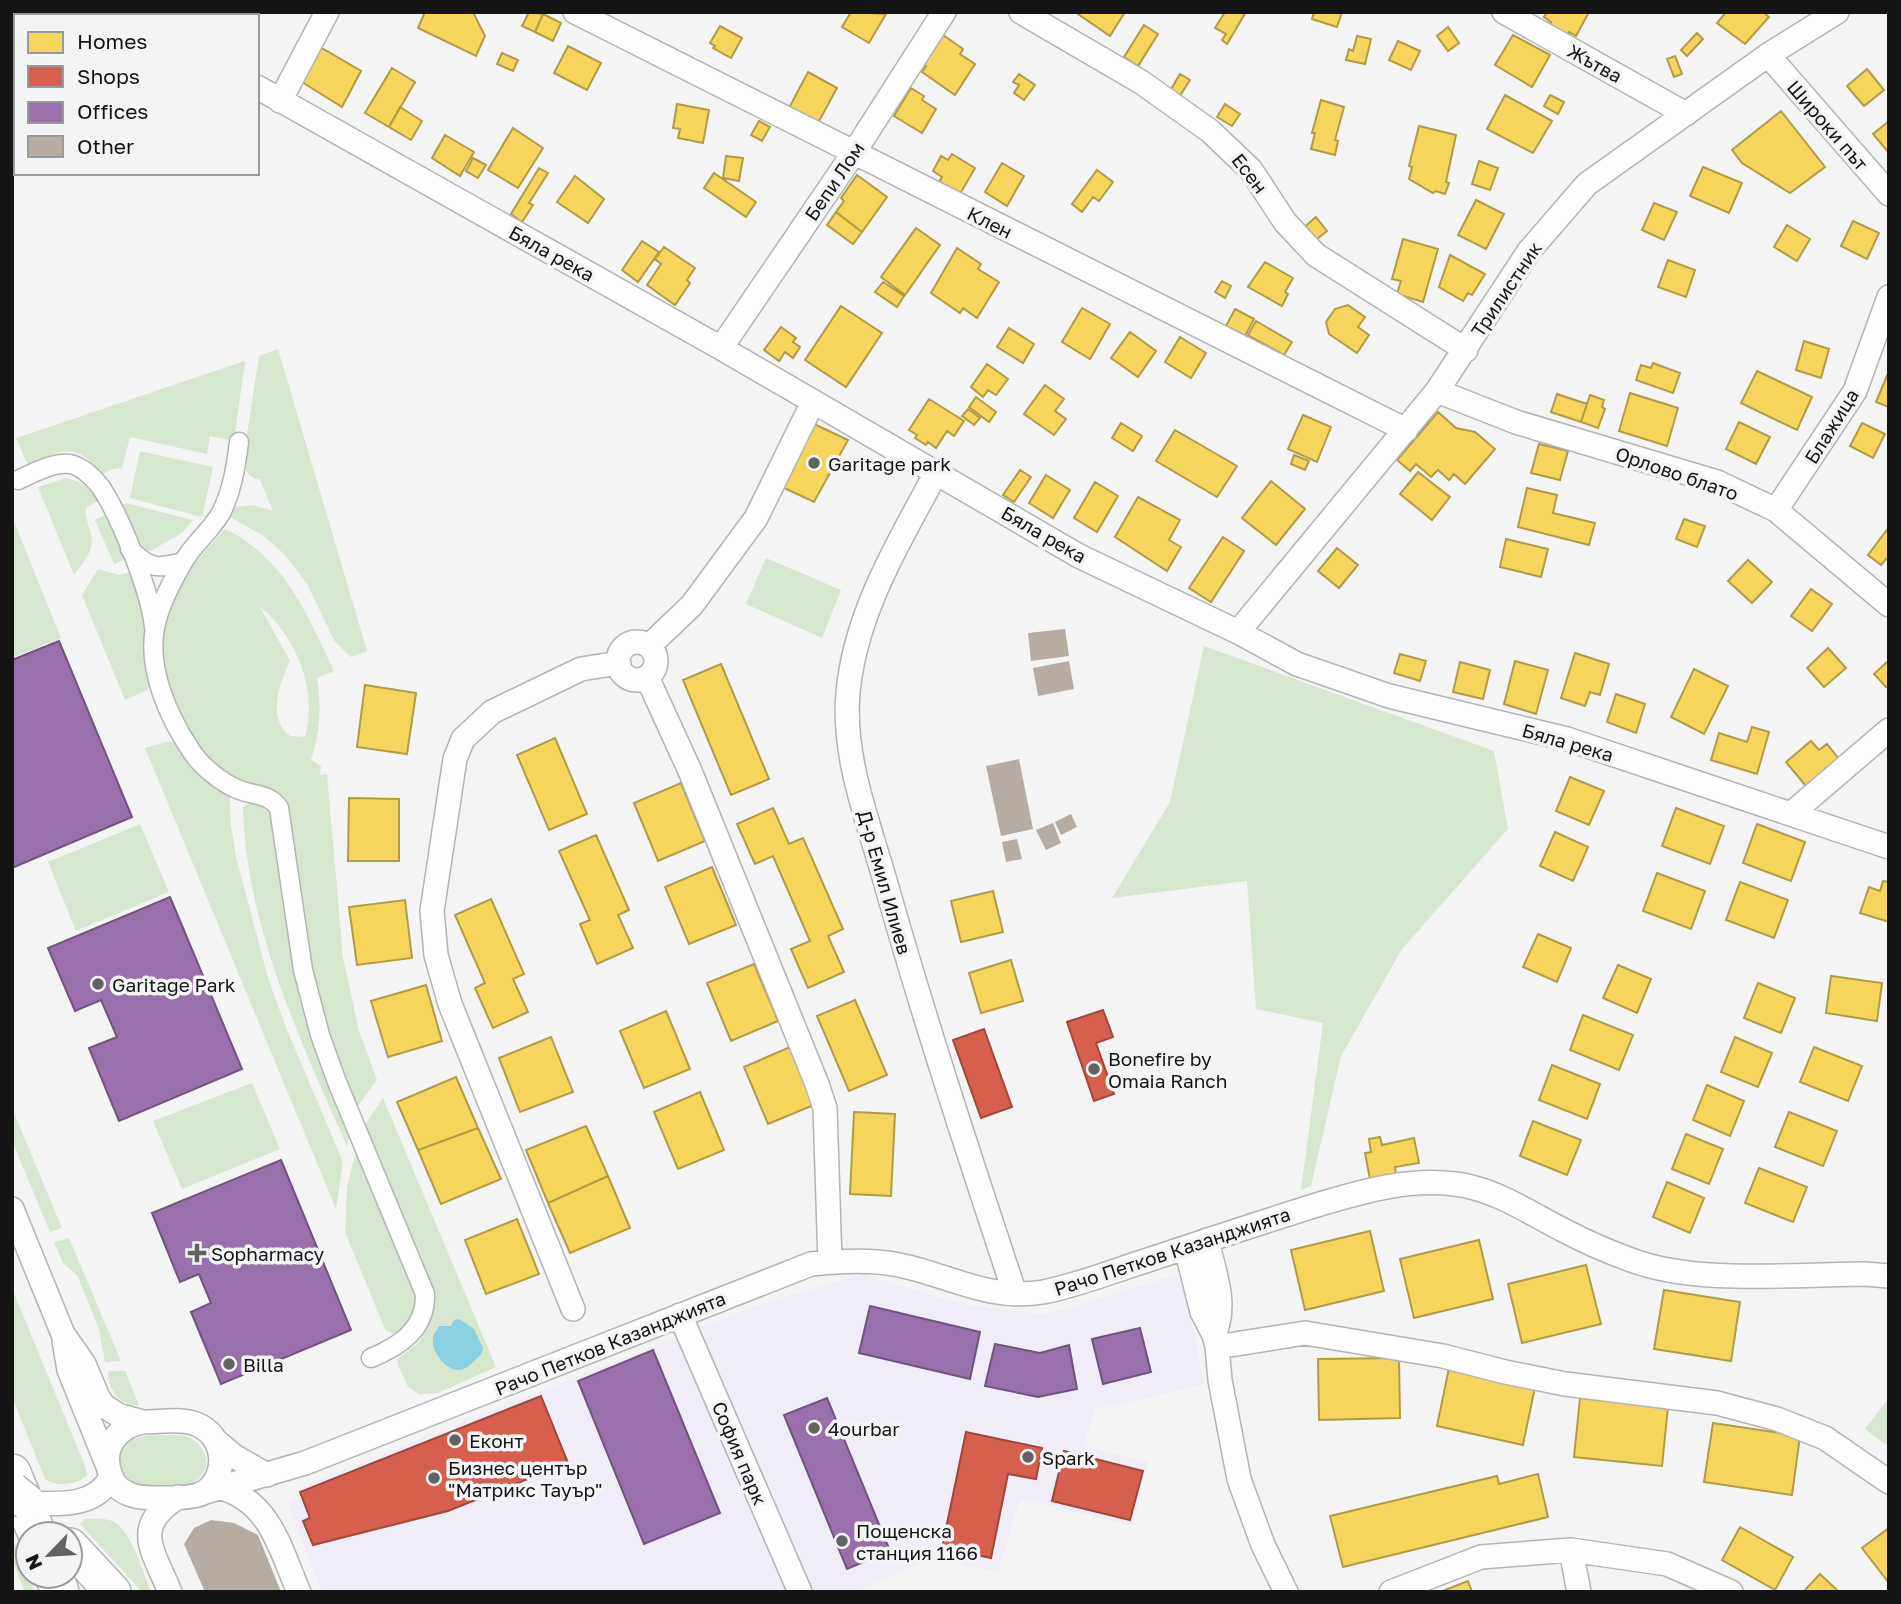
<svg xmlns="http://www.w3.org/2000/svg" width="1901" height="1604" font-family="'Golos Text',sans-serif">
<rect width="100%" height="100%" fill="#f4f4f4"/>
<!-- commercial -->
<path fill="#f0ecf8" d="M1182,1273L1204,1384L1094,1410L1084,1446L1148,1462L1133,1526L1020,1499L998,1572L931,1559L853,1592H322L288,1505L309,1484L747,1309L861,1274L961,1304L1045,1315Z"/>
<!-- green -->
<path fill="#d5e7ce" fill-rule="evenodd" d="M278,349L367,651L351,657L335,642L307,584L285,555L264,536L230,517L235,507L252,505L273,511L260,480C248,477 246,472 243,461L259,356Z
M245,361L234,441L210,436L207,454L130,437L122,468L113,469L101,475C77,440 59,451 28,465L16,438Z
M140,451L213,467L202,517L130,498Z
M66,478C81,482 90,486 98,501L86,508C85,520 91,529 92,541C92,553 81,565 74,575L38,487Z
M126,503L193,520L182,533L143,555L120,506Z
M108,513L128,558L114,564L95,520Z
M13,519L61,638L12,658V520Z
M225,529C284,557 307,614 334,671L317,678C322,707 320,732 311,760L321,766L320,775L327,774L343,957L359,1031L377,1080L357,1107C344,1077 332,1047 324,1016C305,945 295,872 283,800L278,792H262L234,782L196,749L165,685L159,643L172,596L190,568ZM260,607C297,636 318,692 305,737L290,736C266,718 280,683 290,661Z
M766,558L841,590L822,638L746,604Z
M98,569L119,575L132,572L142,608L150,685L147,690L125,700L82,595Z
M1204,646L1494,751L1508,829L1402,949L1341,1056L1311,1186L1301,1190L1323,1023L1256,1009L1247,881L1112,898L1170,802Z
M166,742H177L215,786L230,796L231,826L236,857L268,978L287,1030L343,1162L336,1209L145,748Z
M252,801L262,802L273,813L286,923L296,976L350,1129L347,1146C300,1040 246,926 243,807Z
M140,824L169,892L76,931L48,862Z
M252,1083L280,1149L182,1189L153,1121Z
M383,1098L496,1367L438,1393L419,1394L408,1387L398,1365L397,1359L419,1342L427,1328L434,1295L365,1125Z
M12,1108L62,1228L50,1232L12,1141Z
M357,1148L419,1295L418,1301L407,1328L393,1334L385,1329L345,1232L347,1187Z
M69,1238L121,1361L105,1362L99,1329L77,1275L63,1263L54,1242Z
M12,1288L85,1466L87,1475C78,1485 56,1487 45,1479L12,1397Z
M109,1371H125L139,1405C122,1407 105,1388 109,1371Z
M1889,1398V1447L1865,1429Z
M181,1435C201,1439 217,1462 198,1479C189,1488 150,1487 138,1484C132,1483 128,1479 124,1475C102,1431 154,1435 181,1435Z
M85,1519C93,1519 104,1518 112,1521C130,1527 144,1574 151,1592H142L80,1524Z
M12,1537L35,1592H25L12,1559Z"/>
<!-- water -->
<path fill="#8ad0e1" d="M459,1319L474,1329L483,1348L481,1355C473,1360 469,1370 458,1370C446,1370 433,1353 433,1342C432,1335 436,1331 439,1326H451L454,1320Z"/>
<!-- homes -->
<path fill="#f6d55c" stroke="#b29b47" stroke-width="2" d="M425,12H473L485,36L476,56L418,28Z
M529,12L543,14L535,32L522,26Z
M851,12L886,14L869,43L842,27Z
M1075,12H1125L1110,36Z
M1225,12H1246L1227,44L1222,40L1226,34L1215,28Z
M1314,12H1342L1337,27L1312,19Z
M1547,12H1589L1576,36L1569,32L1567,36L1549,26L1551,22L1544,17Z
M1726,12H1763L1769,17L1745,44L1717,23Z
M543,14L561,23L553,41L535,32Z
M1144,25L1158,34L1138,66L1124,57Z
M720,26L742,38L731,58L713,48L715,46L710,43Z
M1448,27L1459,43L1448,51L1437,36Z
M1697,33L1703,39L1687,56L1681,50Z
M943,35L963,49L960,54L975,64L955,95L922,72L926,66L923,64Z
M1513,35L1550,55L1532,87L1495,65Z
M1357,36L1371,39L1365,64L1346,60L1349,49L1353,51Z
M1398,41L1420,51L1411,70L1389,60Z
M568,46L601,63L587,90L554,73Z
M320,47L361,71L342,107L302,82Z
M502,53L518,60L513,71L497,64Z
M1675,56L1682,74L1674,77L1667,59Z
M392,68L415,82L389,127L365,113Z
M1867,69L1884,90L1864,106L1847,86Z
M808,72L837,88L818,123L789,108Z
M1019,74L1035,85L1024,100L1014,93L1019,85L1013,82Z
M1180,74L1190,80L1179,97L1170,91Z
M911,88L924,96L922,100L936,109L922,133L894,116Z
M1505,95L1552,121L1533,153L1487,129Z
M1550,95L1564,102L1558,114L1544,106Z
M1321,100L1344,107L1335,140L1338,141L1335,155L1311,149L1315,133H1312Z
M677,104L709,110L703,143L678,138L680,129L673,128Z
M1225,104L1240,114L1232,126L1217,117Z
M400,107L422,121L411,140L389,127Z
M1781,111L1825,167L1790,193L1742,163L1732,150Z
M759,121L770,127L762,141L751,135Z
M1889,121V153L1873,134Z
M1419,126L1456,135L1446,182L1449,183L1445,194L1436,191L1433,193L1409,179L1412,167L1409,166Z
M513,128L543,148L518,188L488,170Z
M445,135L474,152L460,176L432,158Z
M952,154L975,168L960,194L939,182L942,177L933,171L941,156L948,160Z
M726,156L743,158L739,181L723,178Z
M473,158L486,165L478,178L466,171Z
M1479,161L1498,168L1490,190L1472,184Z
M1002,163L1024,176L1007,206L985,192Z
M1703,167L1742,183L1729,213L1690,196Z
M539,168L548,173L529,203L533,205L522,222L511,214Z
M1097,170L1113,182L1099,201L1093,197L1082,212L1072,204Z
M714,173L756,202L746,217L704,188Z
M857,175L887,197L862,232L836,212L844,201L841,198Z
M575,176L604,199L588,223L557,202Z
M1476,200L1504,214L1486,249L1458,235Z
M1654,203L1677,212L1664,240L1642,230Z
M836,212L862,232L853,244L827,225Z
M1316,217L1327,231L1312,243L1301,230Z
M1853,221L1879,233L1867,259L1841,246Z
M1787,225L1810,239L1797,261L1774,247Z
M916,228L940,245L905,295L881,277Z
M1403,239L1438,249L1423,302L1397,294L1401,281L1392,279Z
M642,241L659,252L638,282L622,270Z
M664,247L695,268L687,280L690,283L675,305L647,285L661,264L655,259Z
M957,248L981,264L978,269L999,282L977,318L963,308L960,313L931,293Z
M1450,255L1485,274L1472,295L1468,293L1463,301L1439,287Z
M1668,260L1695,270L1686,297L1658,287Z
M1265,262L1293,278L1285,292L1288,294L1282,306L1248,287Z
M1222,281L1231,286L1225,298L1215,292Z
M883,282L904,296L897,307L875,292Z
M1348,305L1365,317L1358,327L1369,335L1357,353L1329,334L1326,322L1335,309Z
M841,306L882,333L846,387L805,360Z
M1082,308L1110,324L1090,359L1062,342Z
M1235,309L1254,319L1245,336L1226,326Z
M1256,321L1292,342L1284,355L1248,335Z
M781,327L796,338L793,342L800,347L793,358L785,352L779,361L764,350Z
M1009,328L1034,344L1023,363L997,347Z
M1130,332L1156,351L1138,377L1111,358Z
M1180,337L1206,353L1191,378L1165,362Z
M1804,341L1829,349L1821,378L1796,370Z
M1653,363L1680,373L1673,393L1636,380L1641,365L1651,368Z
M987,364L1008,379L996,395L988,390L983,397L971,387Z
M1757,371L1812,397L1797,430L1741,403Z
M1889,371V407L1876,402Z
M1045,385L1064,399L1055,411L1066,419L1054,435L1024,414Z
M1630,393L1678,408L1667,446L1619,431Z
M1557,394L1587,404L1581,422L1551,412Z
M1590,395L1604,400L1602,407L1605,409L1598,428L1581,422Z
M976,397L996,412L989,422L969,407Z
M929,399L964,421L954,436L947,431L936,448L928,442L926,445L915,438L917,435L909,430Z
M968,409L980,418L974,425L962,416Z
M1438,412L1456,428L1475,432L1495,449L1465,484L1454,474L1449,480L1438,470L1431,477L1416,464L1410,471L1397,460Z
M1303,415L1331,427L1317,462L1288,449Z
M1739,422L1770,437L1756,464L1726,449Z
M1121,423L1142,436L1133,451L1112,438Z
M1862,423L1885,434L1873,458L1850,446Z
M814,424L848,440L814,502L782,487Z
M1175,430L1237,466L1217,497L1156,461Z
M1539,444L1568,451L1560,480L1531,473Z
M1294,455L1309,461L1305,470L1291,464Z
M1020,470L1031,477L1014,502L1003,495Z
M1418,472L1450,497L1432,520L1400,494Z
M1046,475L1070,490L1053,518L1029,503Z
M1271,481L1305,509L1276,545L1242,518Z
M1095,482L1118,496L1097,532L1074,518Z
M1527,488L1557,495L1553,513L1595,523L1589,545L1518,527Z
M1138,497L1180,520L1169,540L1181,547L1167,571L1115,537Z
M1684,519L1705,526L1697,547L1676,539Z
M1889,527V561L1886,559L1881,565L1868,555Z
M1223,537L1244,551L1211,602L1189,588Z
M1506,539L1548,549L1541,577L1500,567Z
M1337,548L1358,565L1339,588L1318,571Z
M1748,560L1772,582L1752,603L1728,581Z
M1811,589L1832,604L1812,631L1791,616Z
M1828,648L1846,668L1824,687L1807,668Z
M1575,653L1609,664L1600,695L1590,692L1585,706L1561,698Z
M1400,654L1426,661L1420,681L1394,673Z
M1889,660V685L1886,687L1874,674Z
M1515,661L1548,670L1536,714L1504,704Z
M1460,662L1490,670L1483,699L1453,692Z
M721,664L769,779L731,795L683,680Z
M1694,669L1728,686L1704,734L1671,717Z
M365,685L416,693L407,754L357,747Z
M1616,694L1645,704L1636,733L1607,722Z
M1752,727L1769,732L1757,774L1711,760L1719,733L1747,742Z
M555,738L587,814L549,830L517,755Z
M1811,741L1819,750L1827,744L1839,759L1806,786L1786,762Z
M1570,777L1604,791L1589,825L1556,811Z
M681,783L705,841L658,861L634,803Z
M349,798L399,799V861H348Z
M773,808L789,844L803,838L843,929L828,936L844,972L808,988L791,949L810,941L773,856L755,864L737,824Z
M1676,808L1724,826L1710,864L1662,846Z
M1757,824L1805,842L1791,881L1743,863Z
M1555,832L1588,847L1573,881L1540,866Z
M596,835L629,910L618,915L633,948L597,964L580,924L590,920L559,851Z
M712,867L736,925L689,944L665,887Z
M1657,873L1705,891L1691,929L1643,911Z
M1883,881L1889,882V922L1860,913L1869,887L1880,891Z
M1740,882L1788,900L1774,938L1726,920Z
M993,891L1003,932L961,942L951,901Z
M491,899L524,974L513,979L528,1012L493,1028L475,988L485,983L455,915Z
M405,900L412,958L357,965L349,907Z
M1538,934L1571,948L1557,982L1523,967Z
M1011,960L1023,1001L981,1013L969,973Z
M754,964L778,1021L731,1041L707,983Z
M1618,965L1651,979L1637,1013L1603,998Z
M1831,976L1882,983L1877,1021L1826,1013Z
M1758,983L1795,998L1781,1033L1744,1018Z
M426,985L442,1041L388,1057L371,1001Z
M855,1000L887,1075L849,1091L817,1016Z
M666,1011L690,1069L644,1088L620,1031Z
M1583,1015L1633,1035L1619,1070L1570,1050Z
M551,1037L573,1092L520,1112L499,1058Z
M1735,1037L1772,1053L1758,1087L1721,1072Z
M790,1047L814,1105L768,1124L744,1067Z
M1814,1047L1862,1066L1848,1101L1800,1082Z
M1552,1065L1600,1084L1587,1119L1539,1100Z
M456,1077L478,1128L418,1150L397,1102Z
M1707,1085L1744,1101L1730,1136L1693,1120Z
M700,1092L724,1150L678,1169L654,1112Z
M854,1112L895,1114L891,1196L850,1194Z
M1789,1112L1837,1131L1823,1166L1775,1147Z
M1533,1121L1581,1140L1567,1175L1520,1156Z
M586,1126L608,1176L548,1203L526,1150Z
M478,1128L501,1179L441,1204L418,1150Z
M1686,1134L1723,1149L1709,1184L1672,1169Z
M1380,1137L1382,1145L1414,1138L1419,1163L1395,1167L1396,1174L1370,1179L1365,1153L1371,1152L1369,1139Z
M1759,1168L1807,1187L1793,1222L1745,1203Z
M608,1176L630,1228L570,1253L548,1203Z
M1667,1182L1704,1198L1690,1233L1653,1217Z
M517,1219L539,1274L486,1294L465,1240Z
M1370,1231L1384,1291L1305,1310L1291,1250Z
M1479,1240L1493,1299L1414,1318L1400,1259Z
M1586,1265L1601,1324L1522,1343L1508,1284Z
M1664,1290L1740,1302L1731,1361L1654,1349Z
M1399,1358L1400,1418L1319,1420L1318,1359Z
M1449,1368L1535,1387L1523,1445L1437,1426Z
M1580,1398L1668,1407L1662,1466L1574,1457Z
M1713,1423L1800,1436L1792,1495L1704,1482Z
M1538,1474L1548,1517L1343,1567L1330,1516L1497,1476L1499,1484Z
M1740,1527L1793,1557L1775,1590L1722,1560Z
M1889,1528V1583L1862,1548Z
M1820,1574L1839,1592H1803Z
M1468,1581L1472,1592H1440Z"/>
<!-- shops -->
<path fill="#d6604d" stroke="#9c493c" stroke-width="2" d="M1103,1010L1113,1037L1096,1043L1114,1094L1094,1101L1067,1022Z
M984,1029L1012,1107L981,1118L953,1040Z
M541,1396L568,1463L448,1511L313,1545L303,1521L310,1518L300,1492Z
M966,1432L1042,1448L1036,1479L1008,1474L991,1558L942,1548Z
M1064,1451L1143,1471L1130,1520L1052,1501Z"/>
<!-- offices -->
<path fill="#9970ab" stroke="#71547e" stroke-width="2" d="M59,641L132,817L12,868V660Z
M170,897L242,1069L119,1121L89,1048L117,1037L101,1000L75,1011L48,948Z
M281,1160L351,1330L221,1384L191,1312L211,1303L199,1274L180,1282L152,1213Z
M870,1306L980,1332L970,1379L859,1353Z
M1140,1328L1151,1372L1103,1384L1092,1339Z
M995,1344L1040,1353L1069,1345L1077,1389L1038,1397L985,1386Z
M653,1350L720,1513L644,1544L578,1381Z
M827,1398L890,1551L847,1569L784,1415Z"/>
<!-- building -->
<path fill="#b6aca1" d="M1065,629L1069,656L1031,661L1028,633Z
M1069,661L1074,689L1038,696L1033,668Z
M1019,759L1033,829L1001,836L986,766Z
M1071,814L1077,827L1061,835L1055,822Z
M1053,823L1061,843L1046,850L1036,830Z
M1017,839L1022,859L1006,862L1002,842Z
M211,1520L234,1523L258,1535L281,1592H205L184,1544L194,1528Z"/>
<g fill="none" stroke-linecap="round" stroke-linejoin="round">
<!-- pedestrian casing -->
<g stroke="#b3b4b4" stroke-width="21">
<path id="pedestrian" d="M239,442C236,467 232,491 221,513C210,532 192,545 182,564C171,583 159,606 155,628C147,670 169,718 192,752C202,767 221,782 237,789C253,796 269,793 279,808L303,970L320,1035L337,1082L425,1294C426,1329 400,1346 371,1358
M18,480C33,473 53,462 70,464C81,466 93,477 100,486C121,517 150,591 154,627
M130,549C149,569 157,569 183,562"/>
</g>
<!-- minor casing -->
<g stroke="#b3b4b4" stroke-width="26">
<path id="minor" d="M185,12L186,16
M575,12L1406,430
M1021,12L1141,82L1210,131L1251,170L1285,222L1316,255L1466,350
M1504,12L1686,114
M1768,55L1889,194
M257,87L721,348L1079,556L1238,632L1297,664L1389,696L1567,739L1889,847
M280,101L327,12
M721,348L853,154L944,12
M1437,391L1516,422L1717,482L1776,510L1889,605
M936,473C899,542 855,613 848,693C842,757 869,824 886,884C925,1022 970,1158 1015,1294
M1776,510L1855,391L1889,297
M1238,632L1437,391L1529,251L1587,184L1768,55L1837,12
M618 661a19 19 0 1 1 38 0a19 19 0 1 1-38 0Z
M649,646L692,605L756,518L813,402
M647,677L690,771L817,1084L825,1108L830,1262
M1792,813L1889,730
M12,1209L63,1334L84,1364L98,1397L103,1405L118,1415L143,1422
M1207,1240C1214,1273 1228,1304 1214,1335
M1186,1248L1202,1312L1214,1335L1217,1347L1220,1380L1239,1479L1263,1545L1286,1592
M573,1309L450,1004L436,955L432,911L455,759L463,739L492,712L581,669L619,663
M680,1315L800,1592
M64,1340L69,1370L107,1464
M1217,1347L1305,1333L1443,1356L1505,1372L1565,1384L1717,1403L1777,1419L1825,1438L1889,1482
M143,1422C159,1422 181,1418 196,1424C225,1435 230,1476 203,1493C192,1499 141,1500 129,1494C121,1491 114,1485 111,1476C100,1449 116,1427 143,1422Z
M215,1440L234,1456L267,1475
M222,1488C271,1503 280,1549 299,1592
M202,1493L305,1463L811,1264C839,1261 871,1259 899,1265C949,1275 988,1301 1043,1292C1079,1285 1113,1271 1148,1260C1205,1241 1262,1222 1320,1204C1364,1191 1409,1178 1455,1184C1496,1189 1529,1213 1565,1231C1586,1242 1609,1252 1631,1260C1698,1285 1794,1274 1865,1274L1889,1276
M28,1503C58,1504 95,1508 111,1477
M1571,1550L1579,1592
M170,1592C153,1550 131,1527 178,1497
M1391,1592L1481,1557L1571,1550L1667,1564L1731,1592"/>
</g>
<!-- primary casing -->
<g stroke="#b3b4b4" stroke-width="38">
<path id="primary" d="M70,1546L113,1592"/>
</g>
<!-- trunk casing -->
<g stroke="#b3b4b4" stroke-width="40">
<path id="trunk" d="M12,1473L37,1534
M54,1576L60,1592"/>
</g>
<!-- pedestrian -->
<use href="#pedestrian" stroke="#fdfdfd" stroke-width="18"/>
<!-- minor -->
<use href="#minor" stroke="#fdfdfd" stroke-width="23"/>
<!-- primary -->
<use href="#primary" stroke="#fdfdfd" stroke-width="35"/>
<!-- trunk -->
<use href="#trunk" stroke="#fdfdfd" stroke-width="37"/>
<!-- primary-bridge casing -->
<g stroke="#b3b4b4" stroke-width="38" stroke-linecap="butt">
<path id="primary-bridge" d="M12,1490L28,1503"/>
</g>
<!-- primary-bridge -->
<use href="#primary-bridge" stroke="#fdfdfd" stroke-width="35"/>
</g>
<!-- markers -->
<g fill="#626263" stroke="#f3f4f5" stroke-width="2.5">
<circle cx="814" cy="463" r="7"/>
<circle cx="98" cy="984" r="7"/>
<circle cx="1094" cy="1069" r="7"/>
<path d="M193.5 1242.5h7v7h7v7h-7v7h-7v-7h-7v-7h7z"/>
<circle cx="229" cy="1364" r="7"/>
<circle cx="814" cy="1428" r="7"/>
<circle cx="455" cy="1440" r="7"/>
<circle cx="1028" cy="1457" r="7"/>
<circle cx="434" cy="1478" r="7"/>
<circle cx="842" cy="1541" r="7"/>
</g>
<g text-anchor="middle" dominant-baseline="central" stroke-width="7" stroke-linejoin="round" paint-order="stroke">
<!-- street labels -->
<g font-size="19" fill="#141415" stroke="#f3f4f5">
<text transform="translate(1595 63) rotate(29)">Жътва</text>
<text transform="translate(1828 125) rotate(49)">Широки път</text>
<text transform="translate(1250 173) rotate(52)">Есен</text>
<text transform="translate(834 181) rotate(-56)">Бепи Лом</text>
<text transform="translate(990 222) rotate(26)">Клен</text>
<text transform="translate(552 253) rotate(29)">Бяла река</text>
<text transform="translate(1506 289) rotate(-56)">Трилистник</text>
<text transform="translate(1831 426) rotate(-58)">Блажица</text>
<text transform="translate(1677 473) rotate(19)">Орлово блато</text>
<text transform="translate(1044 534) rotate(30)">Бяла река</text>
<text transform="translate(1568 742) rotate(16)">Бяла река</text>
<text transform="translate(885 882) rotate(74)">Д-р Емил Илиев</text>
<text transform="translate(1172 1251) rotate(-18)">Рачо Петков Казанджията</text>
<text transform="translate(610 1343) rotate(-22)">Рачо Петков Казанджията</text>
<text transform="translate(740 1453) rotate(67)">София парк</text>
</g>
<!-- poi labels -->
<g font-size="19" fill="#141415" stroke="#f3f4f5" text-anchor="start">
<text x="828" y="463">Garitage park</text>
<text x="112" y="984">Garitage Park</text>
<text x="1108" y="1058">Bonefire by<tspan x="1108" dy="22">Omaia Ranch</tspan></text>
<text x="211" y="1253">Sopharmacy</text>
<text x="243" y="1364">Billa</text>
<text x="828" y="1428">4ourbar</text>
<text x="469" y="1440">Еконт</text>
<text x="1042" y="1457">Spark</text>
<text x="448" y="1467">Бизнес център<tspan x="448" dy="22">"Матрикс Тауър"</tspan></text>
<text x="856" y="1530">Пощенска<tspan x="856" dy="22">станция 1166</tspan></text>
</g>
</g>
<!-- border -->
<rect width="1901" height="1604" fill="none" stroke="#141415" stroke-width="28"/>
<!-- legend -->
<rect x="14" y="14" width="245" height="161" fill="#f3f4f5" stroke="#9a9a9b" stroke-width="2"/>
<rect x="28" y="32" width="35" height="21" fill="#f6d55c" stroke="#9a9a9b" stroke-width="2"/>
<text x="77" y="49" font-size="21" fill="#141415">Homes</text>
<rect x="28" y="66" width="35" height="21" fill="#d6604d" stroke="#9a9a9b" stroke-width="2"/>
<text x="77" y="84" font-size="21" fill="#141415">Shops</text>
<rect x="28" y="102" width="35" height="21" fill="#9970ab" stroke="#9a9a9b" stroke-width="2"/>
<text x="77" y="119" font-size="21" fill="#141415">Offices</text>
<rect x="28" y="136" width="35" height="21" fill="#b6aca1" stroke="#9a9a9b" stroke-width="2"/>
<text x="77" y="154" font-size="21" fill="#141415">Other</text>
<!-- north arrow -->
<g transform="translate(49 1555) rotate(245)"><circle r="33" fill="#f3f4f5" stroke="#9a9a9b" stroke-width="2"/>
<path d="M0-5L12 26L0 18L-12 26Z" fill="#626263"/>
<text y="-10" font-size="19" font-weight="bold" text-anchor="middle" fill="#141415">N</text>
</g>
</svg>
